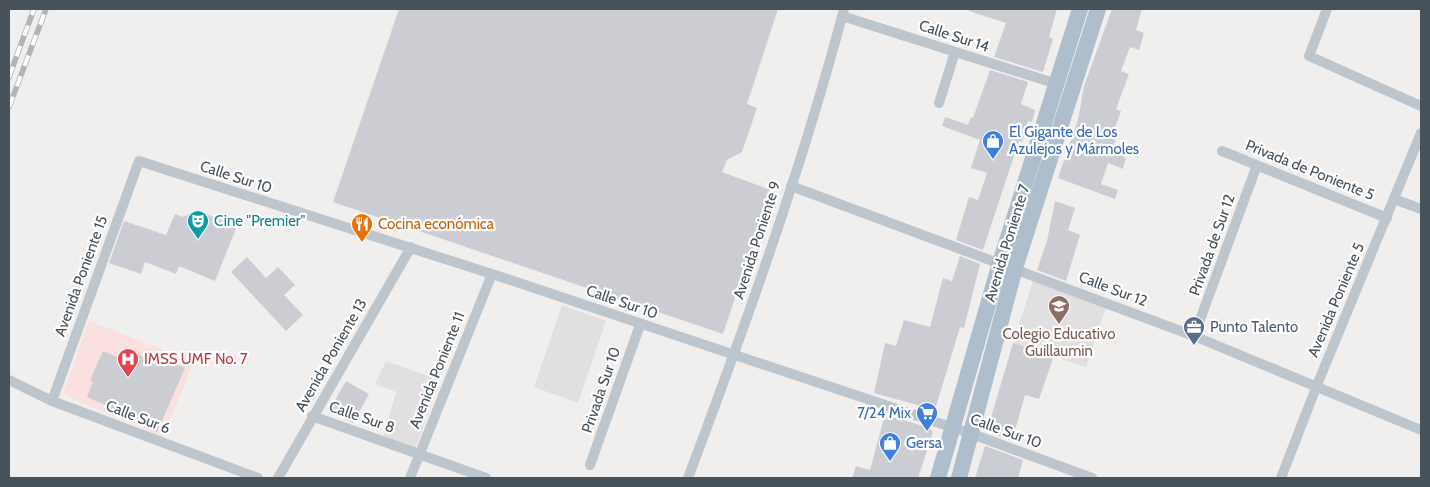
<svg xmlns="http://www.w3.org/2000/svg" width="1430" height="487" font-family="Cabin,sans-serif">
<rect width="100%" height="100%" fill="#f1eeee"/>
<!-- education -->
<path fill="#e2dfe0" d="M1033,281L1106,307L1086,367L1013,343Z
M562,305L606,321L578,403L534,387Z
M386,361L440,380L415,450L383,437L396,392L375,384Z"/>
<!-- medical -->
<path fill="#fae1df" d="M89,321L194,362L163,437L63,394Z"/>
<!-- building -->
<path fill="#cbcdd3" d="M399,9H778L747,104L757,108L742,152L727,160L722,172L771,190L723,334L333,202Z
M969,9H1057L1049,37L1053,39L1043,72L994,57L1006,23L969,11Z
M1112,9H1142L1136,30L1144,33L1139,50L1130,47L1121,71L1129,74L1116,109L1121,111L1113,134L1117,135L1111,152L1126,158L1123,169L1108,163L1101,184L1118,190L1115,199L1058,178L1078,120L1084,86Z
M990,70L1028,82L1021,104L1035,110L1032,122L1028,121L1022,142L1019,141L983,250L956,240L969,197L978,200L987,173L971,168L980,140L942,126L945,117L968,125L971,117L973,118Z
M1055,201L1075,208L1068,230L1080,235L1066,281L1037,270L1047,241Z
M196,210L237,226L215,281L179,266L176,274L145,262L141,274L109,263L124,221L166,235L175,214L183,217Z
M960,256L980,264L964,328L960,327L935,410L874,393L885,343L896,346L904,320L930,327L943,278L952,281Z
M247,257L266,278L278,267L295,285L284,295L303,315L286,331L231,272Z
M1013,343L1054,356L1039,399L1025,395L1012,441L987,431Z
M103,351L133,364L137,354L161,365L164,359L185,368L157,432L136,423L138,419L87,397L93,382L90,380Z
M346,381L369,394L353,423L329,411Z
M885,414L929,428L933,432L918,478H852L856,466L870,470Z
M985,446L1023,460L1018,478H975Z"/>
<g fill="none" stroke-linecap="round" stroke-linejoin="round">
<!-- minor -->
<path stroke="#bdc6cd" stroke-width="10" d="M1327,9L1309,56L1421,106
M842,16L1057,84
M939,103L955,52
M1222,151L1387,218
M791,186L1194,336L1421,430
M1394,199L1421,209
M1194,336L1257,165
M9,380L52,401L258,478
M52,401L139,161L492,274L972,434L1092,478
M312,416L486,478
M590,465L640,325
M278,478L411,247
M410,478L492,274
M688,478C746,324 802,168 844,9
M1281,478L1317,385L1421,133"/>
<!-- primary -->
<path stroke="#afbecc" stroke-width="16" d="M938,478L1000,263L1080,9
M959,478L1015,268L1098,9"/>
<!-- rail casing -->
<g stroke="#b1b4b8" stroke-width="5.5">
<path id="rail" d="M9,77L34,9
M9,107L46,9"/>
</g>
<!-- rail -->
<use href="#rail" stroke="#fff" stroke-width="4" stroke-dasharray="11" stroke-linecap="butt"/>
</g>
<!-- icons -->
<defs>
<g id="shop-pin" transform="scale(1.125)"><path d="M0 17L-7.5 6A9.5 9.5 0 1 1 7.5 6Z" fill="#3f7fe0" stroke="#fff"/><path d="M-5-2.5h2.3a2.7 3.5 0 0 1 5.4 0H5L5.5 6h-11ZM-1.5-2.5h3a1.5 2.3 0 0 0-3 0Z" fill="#fff"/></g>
<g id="theatre-pin" transform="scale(1.125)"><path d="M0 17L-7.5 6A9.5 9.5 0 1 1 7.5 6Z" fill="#0f9aa8" stroke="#fff"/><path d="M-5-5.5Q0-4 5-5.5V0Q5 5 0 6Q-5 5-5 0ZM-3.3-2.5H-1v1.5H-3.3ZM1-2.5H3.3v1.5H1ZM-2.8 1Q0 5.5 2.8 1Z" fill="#fff"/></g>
<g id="restaurant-pin" transform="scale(1.125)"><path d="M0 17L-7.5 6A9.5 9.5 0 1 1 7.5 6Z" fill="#e8710a" stroke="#fff"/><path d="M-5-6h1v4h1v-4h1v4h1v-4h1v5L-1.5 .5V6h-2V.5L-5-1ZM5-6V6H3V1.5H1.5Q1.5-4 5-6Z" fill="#fff"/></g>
<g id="school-pin" transform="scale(1.125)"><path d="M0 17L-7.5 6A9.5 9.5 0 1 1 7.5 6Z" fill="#8d6e63" stroke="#fff"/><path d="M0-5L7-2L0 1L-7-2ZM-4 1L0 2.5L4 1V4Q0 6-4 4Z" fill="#fff"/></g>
<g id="office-pin" transform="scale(1.125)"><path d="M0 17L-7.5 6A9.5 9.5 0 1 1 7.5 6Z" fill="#5c6f8a" stroke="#fff"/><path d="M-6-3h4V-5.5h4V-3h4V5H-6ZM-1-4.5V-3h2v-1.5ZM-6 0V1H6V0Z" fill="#fff"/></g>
<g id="hospital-pin" transform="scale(1.125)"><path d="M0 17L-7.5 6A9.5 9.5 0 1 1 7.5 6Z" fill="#e0444e" stroke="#fff"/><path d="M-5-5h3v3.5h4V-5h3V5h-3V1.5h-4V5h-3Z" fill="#fff"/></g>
<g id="supermarket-pin" transform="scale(1.125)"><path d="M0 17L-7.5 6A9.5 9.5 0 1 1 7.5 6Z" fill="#3f7fe0" stroke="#fff"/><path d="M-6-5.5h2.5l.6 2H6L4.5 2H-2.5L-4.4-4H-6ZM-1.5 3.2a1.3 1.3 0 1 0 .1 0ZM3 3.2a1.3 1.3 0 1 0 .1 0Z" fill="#fff"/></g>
</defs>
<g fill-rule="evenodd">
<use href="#shop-pin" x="993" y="141"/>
<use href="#theatre-pin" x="198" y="221"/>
<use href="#restaurant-pin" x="362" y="224"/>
<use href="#school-pin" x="1059" y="306"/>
<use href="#office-pin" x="1194" y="327"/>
<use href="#hospital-pin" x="128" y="359"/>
<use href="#supermarket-pin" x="927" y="413"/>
<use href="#shop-pin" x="890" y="443"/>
</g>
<g text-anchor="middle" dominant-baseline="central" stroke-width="4.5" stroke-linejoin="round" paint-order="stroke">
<!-- street labels -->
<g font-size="15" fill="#47525b" stroke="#fff">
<text transform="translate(954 36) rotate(18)">Calle Sur 14</text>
<text transform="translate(1310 170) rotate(22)">Privada de Poniente 5</text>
<text transform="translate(236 177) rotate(18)">Calle Sur 10</text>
<text transform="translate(757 240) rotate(-72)">Avenida Poniente 9</text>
<text transform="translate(1007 243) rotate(-73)">Avenida Poniente 7</text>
<text transform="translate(1212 245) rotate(-70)">Privada de Sur 12</text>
<text transform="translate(81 276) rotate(-70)">Avenida Poniente 15</text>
<text transform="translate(1113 289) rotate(21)">Calle Sur 12</text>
<text transform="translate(1336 300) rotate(-67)">Avenida Poniente 5</text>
<text transform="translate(622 302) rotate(19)">Calle Sur 10</text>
<text transform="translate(331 355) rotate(-60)">Avenida Poniente 13</text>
<text transform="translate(437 370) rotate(-68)">Avenida Poniente 11</text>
<text transform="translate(601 390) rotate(-71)">Privada Sur 10</text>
<text transform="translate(138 417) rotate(21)">Calle Sur 6</text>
<text transform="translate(362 417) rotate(19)">Calle Sur 8</text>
<text transform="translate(1006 431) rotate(20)">Calle Sur 10</text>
</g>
<!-- shop labels -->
<g font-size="15" fill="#366cbe" stroke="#fff" text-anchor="start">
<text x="1009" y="132">El Gigante de Los<tspan x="1009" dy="17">Azulejos y Mármoles</tspan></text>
<text x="911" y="413" text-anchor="end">7/24 Mix</text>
<text x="906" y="443">Gersa</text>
</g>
<!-- culture labels -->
<g font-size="15" fill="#0d838f" stroke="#fff" text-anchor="start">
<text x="214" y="221">Cine "Premier"</text>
</g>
<!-- food labels -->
<g font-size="15" fill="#c56008" stroke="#fff" text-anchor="start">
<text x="378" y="224">Cocina económica</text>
</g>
<!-- service labels -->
<g font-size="15" fill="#4e5e75" stroke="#fff" text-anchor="start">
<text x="1210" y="327">Punto Talento</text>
</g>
<!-- education labels -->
<g font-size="15" fill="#785e54" stroke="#fff">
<text x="1059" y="334">Colegio Educativo<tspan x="1059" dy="17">Guillaumin</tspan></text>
</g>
<!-- health labels -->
<g font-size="15" fill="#be3a42" stroke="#fff" text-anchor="start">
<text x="144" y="359">IMSS UMF No. 7</text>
</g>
</g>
<!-- border -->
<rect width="1430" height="487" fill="none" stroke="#47525b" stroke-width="20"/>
</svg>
